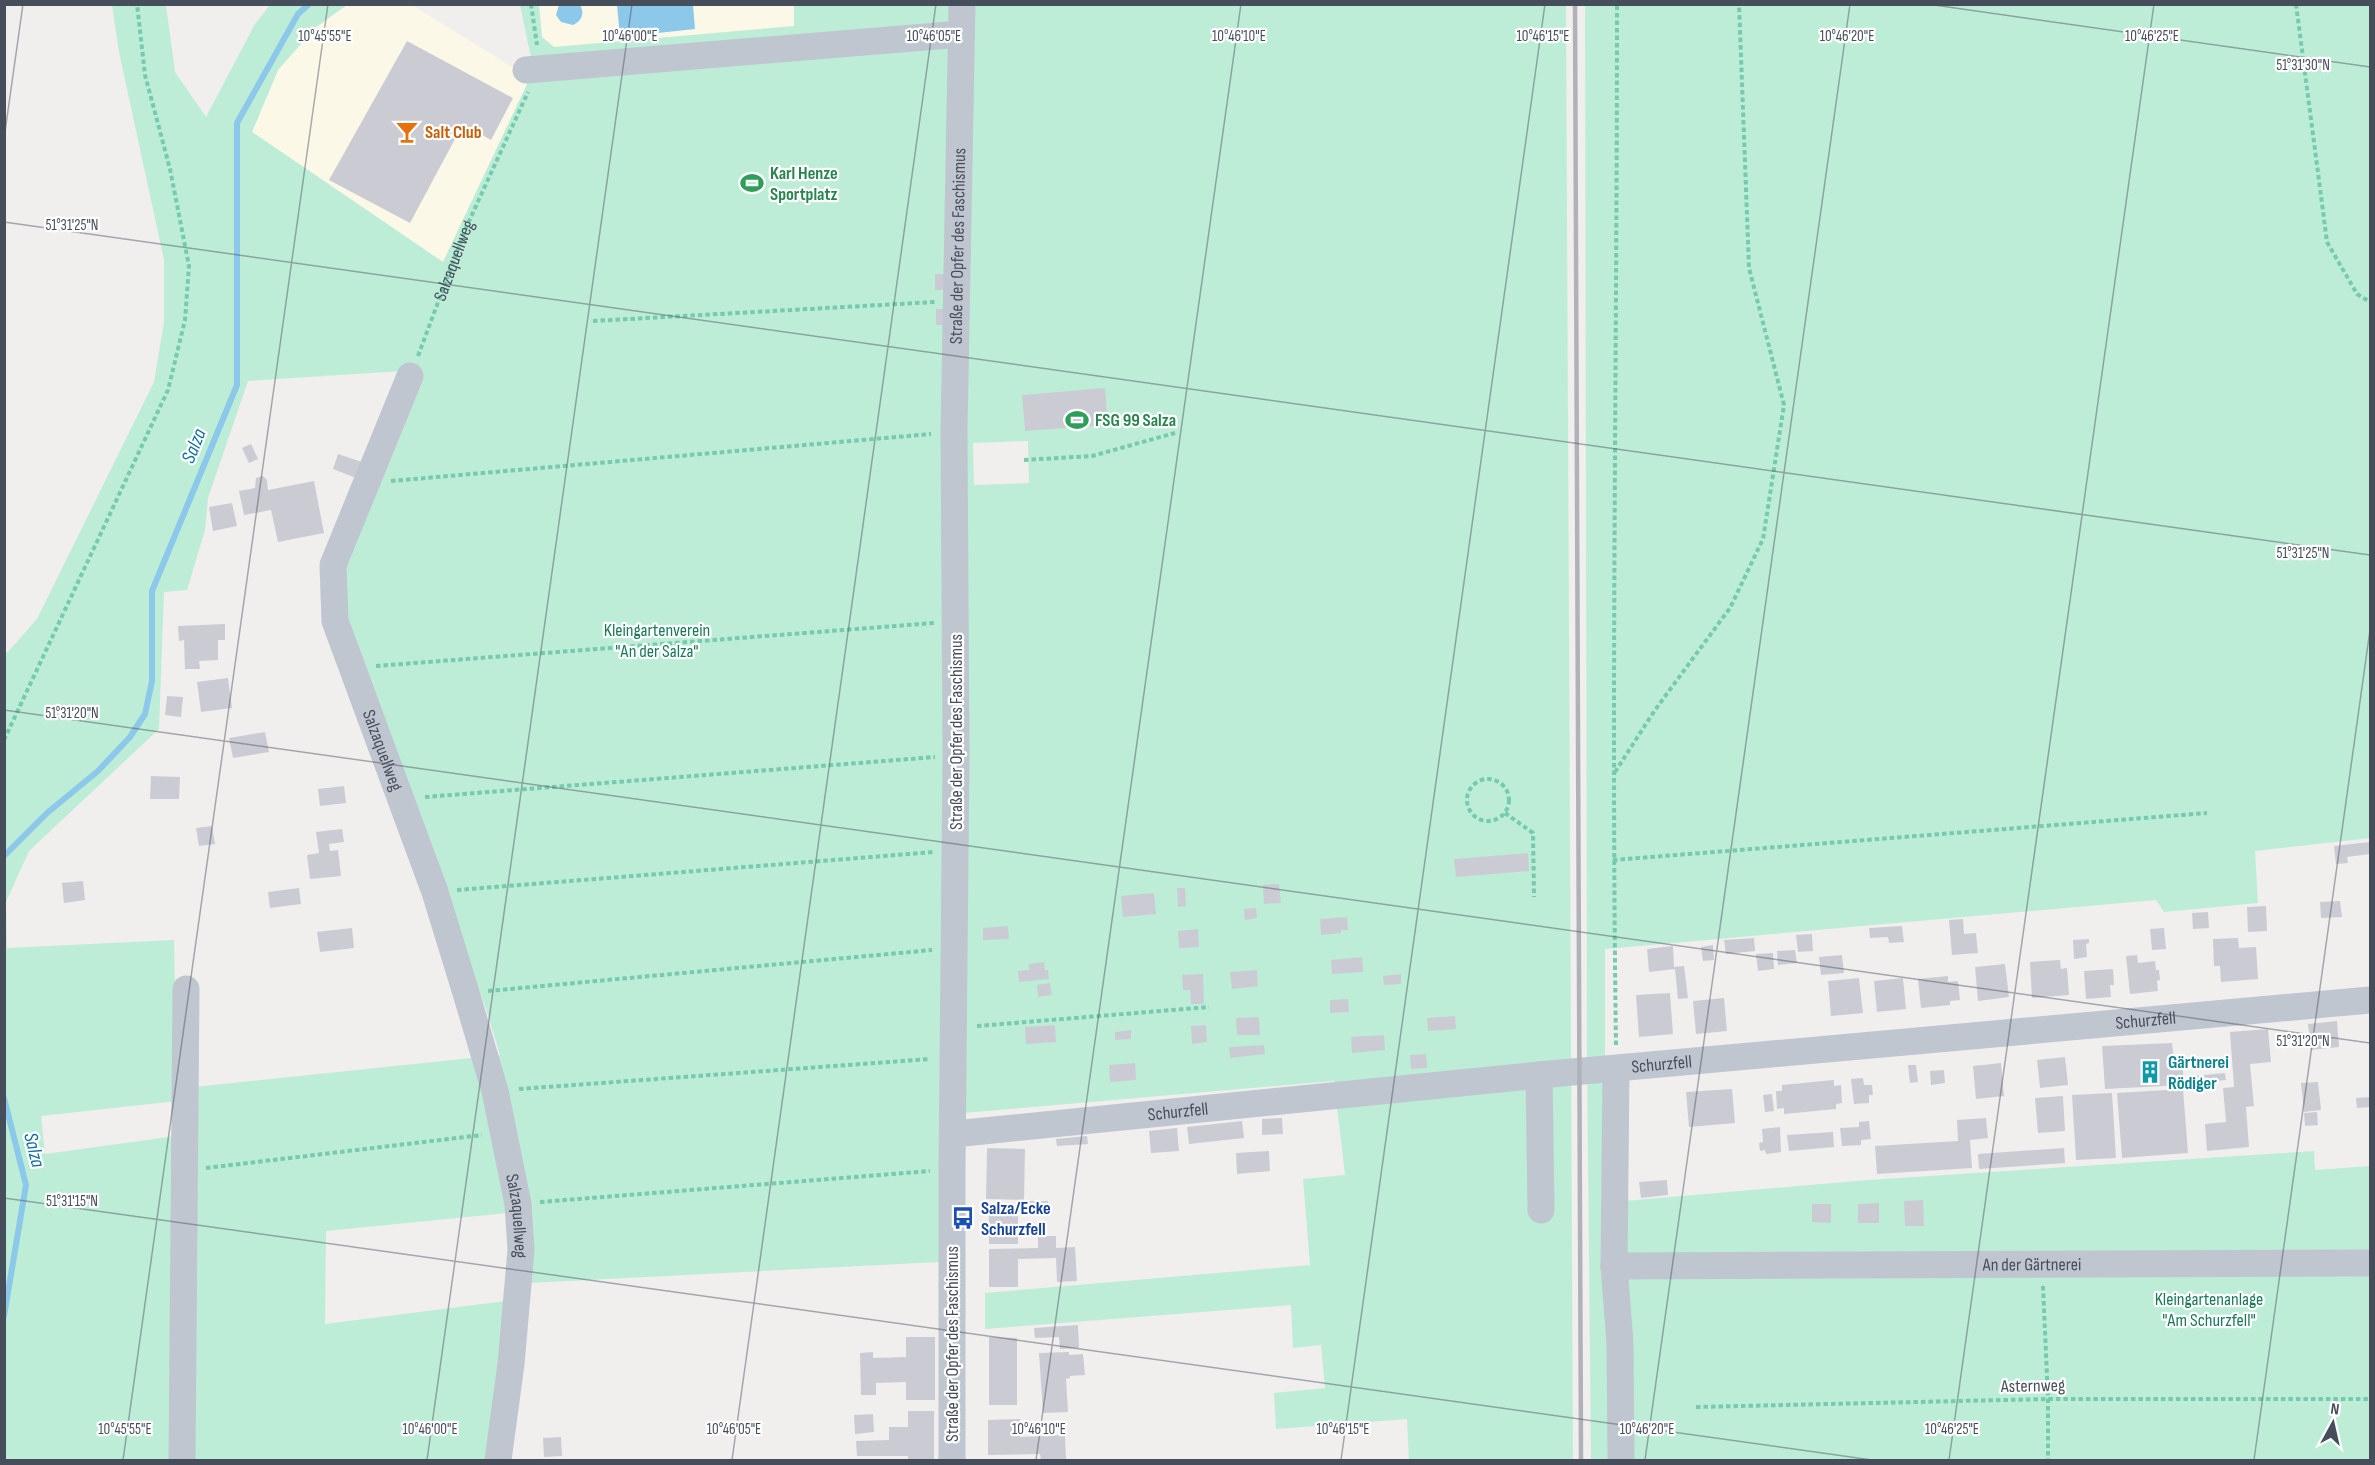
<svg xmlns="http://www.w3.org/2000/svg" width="2375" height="1465" font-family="'Sofia Sans Condensed',sans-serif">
<rect width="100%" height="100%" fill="#f1eeee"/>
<!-- commercial -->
<path fill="#fbf8e7" d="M347,5H412L530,78L443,262L252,132L278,70L316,27Z
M539,5H794L795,26L554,47L542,37Z"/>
<!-- green -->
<path fill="#bdedd7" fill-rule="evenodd" d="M794,4L1566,5L1573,1460H1409L1407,1419L1276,1429L1274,1393L1325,1388L1321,1345L1293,1348L1291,1305L985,1329V1293L1310,1265L1303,1179L1345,1175L1334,1081L941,1115L939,1262L529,1283L528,1211L326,1231L325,1324L506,1301L486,1460H5V653L8,652L37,619L154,382L164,322V260L119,52L112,5H166L175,72L206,117L255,24L270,5H347L316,27L278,70L252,132L443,262L530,78L542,80L530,53L520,5H539L542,37L554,47L794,26ZM402,371L342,566V618L486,1009L500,1055L194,1087L177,1100L174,940L7,948L6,902L29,851L159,729L164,592L187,590L205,530L208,498L248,381ZM1028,441L1029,483L974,485L973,443ZM177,1101L176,1136L45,1154L41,1116Z
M1585,5H2370V838L2255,851L2258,903L2164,912L2156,900L1605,949V1084L1624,1201L1868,1180L2314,1151L2315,1170L2370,1166V1460H1591L1587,1059Z"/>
<!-- water -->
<path fill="#8bc8e9" d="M559,5H580C585,13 582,21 573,25L561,22L556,15Z
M617,5H693L695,29L620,37Z"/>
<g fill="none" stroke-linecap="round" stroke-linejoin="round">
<!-- stream -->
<path stroke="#8bc8e9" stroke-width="6" d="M4,856L47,813L98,771L130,737L145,714L152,681V591L237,385V123L298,14L309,4
M4,1098L26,1185L4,1316"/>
</g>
<!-- building -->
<path fill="#cbccd3" d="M407,41L513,98L491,140L463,124L410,223L329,180Z
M935,274H947V290H935Z
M936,309H947V325H936Z
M1105,388L1108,425L1025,431L1022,395Z
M251,444L258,459L249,463L242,448Z
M338,454L362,462L356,478L333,469Z
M263,476L267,480L268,490L314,481L324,533L278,542L271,510L244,515L239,491L255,488L256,478Z
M232,503L237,526L213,531L209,507Z
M225,624V640H218V660L199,661L200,669H185L184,640L179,641L178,626Z
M228,678L232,708L201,712L197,682Z
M167,696L183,697L181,717L165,715Z
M265,732L269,752L233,758L229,738Z
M151,776L180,777L179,799H150Z
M344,786L346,803L320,806L318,789Z
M212,826L215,844L199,846L196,828Z
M342,829L344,842L329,844L330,851L338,850L341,876L310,879L307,855L319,853L316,832Z
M2370,842V854L2347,857L2348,863L2336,864L2334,846Z
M1528,853L1529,871L1456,877L1454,859Z
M83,881L85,900L64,903L62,883Z
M1279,884L1281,903L1264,904L1263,885Z
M299,888L301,904L270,908L268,892Z
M1177,888H1185L1186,906L1178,907Z
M1154,893L1156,914L1123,917L1121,896Z
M2340,901L2342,917L2321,918L2320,902Z
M2266,906L2267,931L2248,932L2247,907Z
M1256,908L1257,918L1245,920L1244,909Z
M2208,912L2209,928L2193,929L2192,913Z
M1347,917L1348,930H1341V933L1321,935L1320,919Z
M1963,919L1964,934L1976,933L1978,953L1952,955L1949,920Z
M1008,926L1009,939L983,940V928Z
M1902,926L1904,942L1889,943L1888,937L1870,938L1869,928Z
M352,928L354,948L320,952L317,932Z
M2164,928L2166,949L2152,950L2150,929Z
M1198,929L1199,947L1179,948L1178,931Z
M1812,934L1813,951L1798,952L1796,935Z
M1754,938L1755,951L1726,954L1724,940Z
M2238,938L2239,948L2256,947L2258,979L2221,982L2220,966H2214L2213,939Z
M2089,939V943L2086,944L2087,957L2074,959L2073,940Z
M1713,945L1714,960L1703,961L1701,947Z
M1673,946L1674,967L1684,966L1688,998L1678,999L1675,969L1649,972L1647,949Z
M1795,950L1797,963L1778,965L1777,951Z
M1773,953L1774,969L1758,971L1756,954Z
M1842,955L1844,973L1821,975L1819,957Z
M2137,955L2138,963L2155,961L2156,970H2159L2160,980L2157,981L2158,991L2130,994L2126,956Z
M1362,957L1363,972L1332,974L1331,960Z
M2060,960L2061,969L2067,968L2069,995L2032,998L2030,962Z
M1044,962L1045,970H1048L1049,979L1019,982L1018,971L1029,970V964Z
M2005,964L2009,997L1978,1001L1975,967Z
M2113,969L2114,985H2110L2111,997L2086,999L2084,971Z
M1257,970L1258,986L1232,989L1230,972Z
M1203,974L1204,1004H1191L1190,990H1183L1182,975Z
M1401,974V984L1384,985L1383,976Z
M1948,976V982L1958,981L1960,1000L1950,1001V1005L1921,1008L1918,979Z
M1859,978L1863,1013L1831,1016L1828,981Z
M1903,978L1906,1009L1877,1012L1874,981Z
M1050,983L1052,995L1038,997L1037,985Z
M1670,993L1673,1034L1639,1037L1636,995Z
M1724,998L1727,1031L1696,1034L1693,1001Z
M1348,999L1349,1012L1330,1013V1000Z
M1455,1016L1456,1029L1428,1031L1427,1018Z
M1259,1017L1260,1035H1237L1236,1018Z
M2337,1021L2339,1047L2311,1050L2308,1024Z
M1055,1025L1056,1042L1026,1044L1025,1027Z
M1206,1025L1207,1042L1192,1044L1191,1026Z
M2268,1029L2271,1062L2250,1064L2254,1106L2246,1107L2249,1147L2207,1151L2205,1124L2226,1122L2223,1088L2234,1087L2230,1032Z
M1131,1030V1039L1115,1040V1032Z
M1384,1035L1385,1050L1352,1053L1351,1037Z
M2172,1043L2174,1059H2182L2184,1085L2105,1089L2102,1046Z
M1264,1045L1265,1054L1230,1058L1229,1047Z
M1426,1054L1427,1068L1411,1069L1410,1055Z
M2065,1057L2068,1085L2040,1088L2037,1060Z
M1135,1063L1136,1080L1110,1082L1109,1065Z
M2001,1063L2004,1096L1976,1099L1973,1066Z
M1908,1065H1916L1918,1082L1910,1083Z
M1944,1070L1945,1083L1931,1085L1930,1071Z
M2225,1073L2226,1080L2207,1082L2208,1089L2196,1091L2194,1076Z
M1863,1078L1864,1085H1872L1873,1095H1869V1103L1854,1104L1851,1079Z
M1834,1080V1086L1841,1085L1842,1103L1836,1104V1109L1784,1114V1108L1777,1109L1776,1091H1782V1085Z
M2318,1082L2321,1110L2304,1112L2301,1083Z
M1732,1089L1735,1123L1689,1127L1686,1092Z
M2183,1089L2188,1153L2122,1158L2117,1093Z
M2112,1093L2116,1158L2076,1160L2072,1095Z
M1772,1094L1774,1111L1765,1112L1763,1095Z
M2063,1096L2065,1131L2038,1133L2035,1098Z
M2370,1097V1107L2357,1108L2356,1098Z
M2317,1112L2318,1125L2305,1126L2304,1113Z
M1282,1118L1283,1134L1262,1135V1119Z
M1986,1118L1988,1138L1970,1140L1972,1168L1877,1174L1875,1146L1958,1141L1957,1120Z
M1242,1121L1244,1138L1189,1144L1187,1127Z
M1869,1121L1871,1139L1861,1140V1145L1842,1146L1840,1128L1859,1127V1122Z
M1780,1127L1781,1152L1766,1154L1765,1150L1760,1151L1759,1143L1763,1142L1762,1129Z
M1177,1128L1179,1151L1151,1153L1149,1131Z
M1833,1132L1834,1147L1789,1151L1787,1135Z
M1087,1136L1088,1144L1057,1146L1056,1139Z
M987,1148L1025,1149L1024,1200L986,1199Z
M2064,1148L2065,1163L1979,1169L1978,1154Z
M1269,1151L1270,1171L1237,1174L1236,1153Z
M1667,1180L1668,1195L1641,1198L1639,1182Z
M1923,1200L1924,1226H1905L1904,1201Z
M1028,1201H1048V1215H1029Z
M1879,1203V1223H1858V1204Z
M1812,1204H1831V1223L1812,1222Z
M989,1209H1018V1244H989Z
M1038,1236H1056V1248L1075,1247L1077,1281L1057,1282L1056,1258L1018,1259V1287H989V1249L1038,1248Z
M1078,1325L1079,1348L1060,1349L1059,1337L1035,1338L1034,1328Z
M906,1337H935V1400H906V1382L876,1383V1395H861L860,1353L873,1352V1358L906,1357Z
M989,1337L1017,1338V1405H989Z
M1069,1352V1355L1083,1354L1085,1375L1070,1376V1378L1066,1379L1068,1412L1043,1413L1039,1353Z
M908,1411H934V1460H908V1456H857L856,1441L889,1440V1427H908Z
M873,1414L874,1432L855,1434L854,1415Z
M1020,1419V1437L1065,1435L1066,1460H1041L1040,1454L988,1455V1420Z
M561,1437L562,1456L544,1457L543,1438Z"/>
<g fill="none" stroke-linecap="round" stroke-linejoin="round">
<!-- path -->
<g stroke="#76caad" stroke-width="4" stroke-dasharray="4.5 3" stroke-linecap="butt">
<path d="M531,4L537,45"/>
<path d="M2296,4L2327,242L2357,294L2370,302"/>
<path d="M593,321L935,302"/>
<path id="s1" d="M418,356L465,230L528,92"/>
<path d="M1024,460L1092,456L1175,433"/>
<path d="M391,481L931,434"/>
<path d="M376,666L934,623"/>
<path d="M4,740L168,390L185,320L189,266L170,169L145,75L137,4"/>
<path d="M1615,772L1655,710L1730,608L1763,539L1784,405L1749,268L1739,4"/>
<circle cx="1488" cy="800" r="21"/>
<path d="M425,797L935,757"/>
<path d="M1505,813L1533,833L1534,897"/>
<path d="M1613,860L2207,813"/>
<path d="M457,890L934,852"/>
<path d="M488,991L932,950"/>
<path d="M977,1026L1209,1007"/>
<path d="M1616,1045C1611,698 1617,351 1617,4"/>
<path d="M519,1089L930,1059"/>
<path d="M206,1168L482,1135"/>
<path d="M540,1202L930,1171"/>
<path d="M2043,1286L2048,1399V1460"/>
<path d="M1696,1407L2048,1399H2370"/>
</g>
<!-- minor -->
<g stroke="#bfc6d0" stroke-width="27">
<path d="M526,70L961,34"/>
<path id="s2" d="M410,376L333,565L335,621L435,892L466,993L495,1091L518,1204L521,1250L511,1364L498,1460"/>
<path id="s3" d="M1616,1069L1614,1266L2370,1263"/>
<path d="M1539,1075L1541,1210"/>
<path id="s4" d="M954,1134L1539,1075L2370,1000"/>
<path d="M1614,1266L1620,1343L1621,1460"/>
<path d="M182,1460L186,989"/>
<path id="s5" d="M952,1460V1170L956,755L954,432L962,4"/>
</g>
<!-- rail -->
<path stroke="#b0b2b8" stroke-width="4.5" d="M1575,4L1581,1460"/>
</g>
<!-- ticks -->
<path fill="none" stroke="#474e5b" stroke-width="1.5" stroke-opacity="0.45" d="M1927,4L2370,67M4,139L23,4M4,222L2370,555M4,710L2370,1043M4,1198L1872,1460M123,1460L328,4M427,1460L632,4M732,1460L936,4M1036,1460L1241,4M1341,1460L1545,4M1645,1460L1850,4M1949,1460L2154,4M2254,1460L2370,630"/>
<!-- icons -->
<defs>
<g id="bar-bare" transform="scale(1.8)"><path d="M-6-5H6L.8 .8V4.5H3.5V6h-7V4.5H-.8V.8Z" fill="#e8710a" stroke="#fff" stroke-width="2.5" paint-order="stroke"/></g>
<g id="stadium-bare" transform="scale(1.8)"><path d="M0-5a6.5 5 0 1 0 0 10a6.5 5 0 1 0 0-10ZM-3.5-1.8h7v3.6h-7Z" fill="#2e9e5b" stroke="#fff" stroke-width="2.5" paint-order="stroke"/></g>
<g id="building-bare" transform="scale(1.8)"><path d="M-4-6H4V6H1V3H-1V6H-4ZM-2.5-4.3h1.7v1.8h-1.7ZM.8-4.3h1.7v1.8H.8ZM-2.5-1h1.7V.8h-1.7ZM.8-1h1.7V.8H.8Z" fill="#0f9aa8" stroke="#fff" stroke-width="2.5" paint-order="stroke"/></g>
<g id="bus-bare" transform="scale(1.8)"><path d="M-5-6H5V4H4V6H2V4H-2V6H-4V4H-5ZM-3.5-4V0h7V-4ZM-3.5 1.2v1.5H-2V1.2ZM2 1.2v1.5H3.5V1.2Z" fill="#1a4fb4" stroke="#fff" stroke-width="2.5" paint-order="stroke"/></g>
</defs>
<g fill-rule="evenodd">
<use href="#bar-bare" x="407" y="132"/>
<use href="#stadium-bare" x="752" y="183"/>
<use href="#stadium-bare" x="1077" y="420"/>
<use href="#building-bare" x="2150" y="1072"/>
<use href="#bus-bare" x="963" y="1218"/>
</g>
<g text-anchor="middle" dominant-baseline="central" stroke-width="4.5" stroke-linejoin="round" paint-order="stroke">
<!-- food labels -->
<g font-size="18" font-weight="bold" fill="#c56008" stroke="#fff" text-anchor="start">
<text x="425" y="132">Salt Club</text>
</g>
<!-- leisure labels -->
<g font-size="18" font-weight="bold" fill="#27864d" stroke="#fff" text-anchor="start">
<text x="770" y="173">Karl Henze<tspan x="770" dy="21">Sportplatz</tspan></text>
<text x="1095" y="420">FSG 99 Salza</text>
</g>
<!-- street labels -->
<g font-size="18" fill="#474e5b" stroke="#fff">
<text stroke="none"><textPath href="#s5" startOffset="1214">Straße der Opfer des Faschismus</textPath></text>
<text stroke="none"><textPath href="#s1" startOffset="102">Salzaquellweg</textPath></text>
<text transform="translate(956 732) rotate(-90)">Straße der Opfer des Faschismus</text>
<text stroke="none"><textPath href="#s2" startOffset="398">Salzaquellweg</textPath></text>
<text stroke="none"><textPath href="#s4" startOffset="1197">Schurzfell</textPath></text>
<text stroke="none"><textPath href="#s4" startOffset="711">Schurzfell</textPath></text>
<text stroke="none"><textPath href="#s4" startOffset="225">Schurzfell</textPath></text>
<text stroke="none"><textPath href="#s2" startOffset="884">Salzaquellweg</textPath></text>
<text stroke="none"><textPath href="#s3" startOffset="615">An der Gärtnerei</textPath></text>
<text transform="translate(952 1344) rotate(-90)">Straße der Opfer des Faschismus</text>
<text transform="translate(2033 1386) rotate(-1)">Asternweg</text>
</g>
<!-- park labels -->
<g font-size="18" fill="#197a58" stroke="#fff">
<text x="657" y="630">Kleingartenverein<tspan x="657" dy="21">"An der Salza"</tspan></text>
<text x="2209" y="1299">Kleingartenanlage<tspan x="2209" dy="21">"Am Schurzfell"</tspan></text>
</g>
<!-- culture labels -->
<g font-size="18" font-weight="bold" fill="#0d838f" stroke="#fff" text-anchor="start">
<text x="2168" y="1062">Gärtnerei<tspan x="2168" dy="21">Rödiger</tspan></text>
</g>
<!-- transit labels -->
<g font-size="18" font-weight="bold" fill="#164399" stroke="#fff" text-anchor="start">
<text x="981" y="1208">Salza/Ecke<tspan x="981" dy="21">Schurzfell</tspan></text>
</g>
<!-- water labels -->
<g font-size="20" font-style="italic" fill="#1070a4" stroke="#fff">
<text transform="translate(194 446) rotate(-68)">Salza</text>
<text transform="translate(34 1150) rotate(76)">Salza</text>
</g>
</g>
<g font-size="15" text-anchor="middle" fill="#474e5b" stroke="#fff" stroke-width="4.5" stroke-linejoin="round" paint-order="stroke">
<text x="325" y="41">10°45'55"E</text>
<text x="630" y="41">10°46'00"E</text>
<text x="934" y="41">10°46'05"E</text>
<text x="1239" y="41">10°46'10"E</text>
<text x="1543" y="41">10°46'15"E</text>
<text x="1847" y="41">10°46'20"E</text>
<text x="2152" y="41">10°46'25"E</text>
<text x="2303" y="70">51°31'30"N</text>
<text x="72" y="230">51°31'25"N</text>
<text x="2303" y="558">51°31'25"N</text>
<text x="72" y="718">51°31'20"N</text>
<text x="2303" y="1046">51°31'20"N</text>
<text x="72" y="1206">51°31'15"N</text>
<text x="125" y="1434">10°45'55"E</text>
<text x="430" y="1434">10°46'00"E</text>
<text x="734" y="1434">10°46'05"E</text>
<text x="1039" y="1434">10°46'10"E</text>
<text x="1343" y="1434">10°46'15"E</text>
<text x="1647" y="1434">10°46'20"E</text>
<text x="1952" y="1434">10°46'25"E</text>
</g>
<!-- border -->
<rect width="2375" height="1465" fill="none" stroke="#474e5b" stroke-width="12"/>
<!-- north arrow -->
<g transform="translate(2333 1423) rotate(8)" stroke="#ffffff" stroke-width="4.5" paint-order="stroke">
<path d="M0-4.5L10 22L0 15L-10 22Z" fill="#474e5b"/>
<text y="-9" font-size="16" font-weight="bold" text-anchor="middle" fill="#474e5b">N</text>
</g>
</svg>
